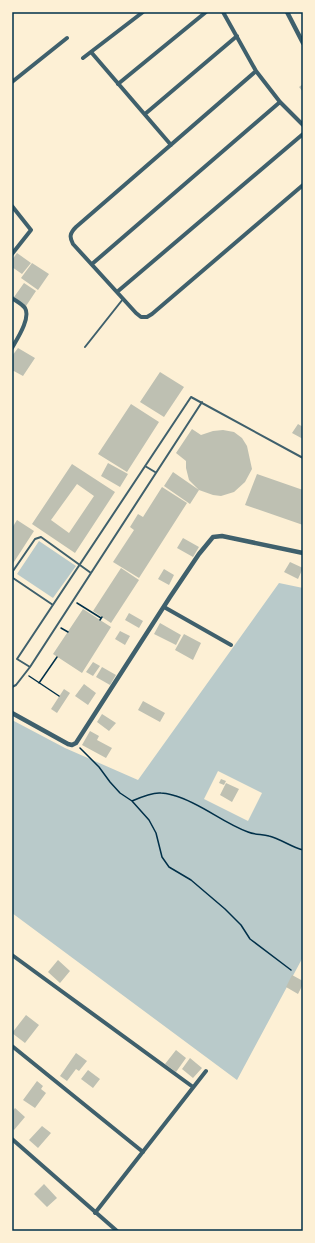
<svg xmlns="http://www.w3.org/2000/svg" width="315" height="1243" font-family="Signika,sans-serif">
<rect width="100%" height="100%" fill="#fdf0d5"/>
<!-- green -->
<path fill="#b9caca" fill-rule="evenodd" d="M39,541L76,566L53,598L17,574Z
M279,583L303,588V957L237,1080L12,913V720L65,748L138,780ZM218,771L262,793L248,821L204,799Z"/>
<!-- building -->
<path fill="#bec0b2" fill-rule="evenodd" d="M303,84V92L299,87Z
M17,253L31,263L22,274L12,267V260Z
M32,263L49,274L38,290L21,278Z
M24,283L36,291L26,306L14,297Z
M18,348L35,358L23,376L12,370V356Z
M160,372L184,387L164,417L140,402Z
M131,404L159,422L127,472L98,454Z
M298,424L303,427V439L292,433Z
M192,429L201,435L213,431L223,430L234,432L242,438L247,446L252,469L245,482L234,492L221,496L213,495L199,490L189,480L186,468V461L176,453Z
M108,463L128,474L120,487L101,476Z
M72,464L115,492L75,553L32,524ZM77,484L94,496L69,533L51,520Z
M173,472L199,490L190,504L164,486Z
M257,474L303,490V525L245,505Z
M162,487L187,503L139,578L113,562L134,530L130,527L138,514L143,517Z
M17,520L34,531L12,565V528Z
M183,538L199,547L193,557L177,548Z
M290,562L303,568L298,579L284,572Z
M121,568L139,580L111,623L93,611Z
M164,569L174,575L169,585L158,579Z
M83,609L111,627L82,673L53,654Z
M129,613L143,621L139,628L125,620Z
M160,623L181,635L176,645L154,634Z
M120,631L130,636L125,645L115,639Z
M184,634L201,643L193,660L175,650Z
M93,662L100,666L93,676L86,672Z
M102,667L116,675L110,685L96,677Z
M84,684L96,693L88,705L75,696Z
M64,689L70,693L57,713L51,709Z
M143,701L165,713L160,722L138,710Z
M102,714L116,723L109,731L97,722Z
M90,731L99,736L97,740L112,748L106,758L82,745Z
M221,779L226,781L224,785L219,783Z
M226,783L239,789L232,802L220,795Z
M58,960L70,971L60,983L48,972Z
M292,975L303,981V984L298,994L286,987Z
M26,1015L39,1025L25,1043L12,1033Z
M176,1050L186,1058L176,1072L165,1064Z
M76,1053L87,1061L79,1071L76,1069L67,1081L60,1076Z
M190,1058L202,1068L193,1078L182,1069Z
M88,1070L100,1079L93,1088L81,1079Z
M37,1081L43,1086L41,1089L46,1093L35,1108L23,1100Z
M15,1108L25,1117L14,1130L12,1128V1112Z
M42,1126L51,1133L38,1148L29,1140Z
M44,1184L57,1198L47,1207L34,1194Z"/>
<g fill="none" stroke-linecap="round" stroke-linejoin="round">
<!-- path -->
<path stroke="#003049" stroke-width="1.5" d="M77,603L101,618
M100,620L102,617
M61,628L68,632
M29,676L59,696
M39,683L57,657
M80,748L99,767L110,782L120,793L132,801L149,820L156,833L162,857L169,867L191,880L225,909L241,925L250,939L291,970
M132,801C141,797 152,792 161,793C166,793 172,795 176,796C202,804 223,823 248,832C255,835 262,834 269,836C281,839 291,847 303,850"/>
<!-- service -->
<path stroke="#3f606c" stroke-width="2" d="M85,347L123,299
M145,466L155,472
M53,605L13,578V571L35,539L41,537L91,573
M30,667L17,659L191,397L303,458
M12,687L16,685L30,667L202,402"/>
<!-- minor -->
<path stroke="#3f606c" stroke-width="4" d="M223,12L256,71L280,102L303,125
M91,52L171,145
M83,58L143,12
M256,71L76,227C70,233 69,237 73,244L136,313L141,317H147L152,314L303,185
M12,82L67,38
M118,84L206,12
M145,114L237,36
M12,206L31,230L12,254
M92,264L280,102
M117,292L303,134
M12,298C16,301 22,304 25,308C31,318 17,339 12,348
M164,607L231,645
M12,955L193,1087
M12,1046L143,1152
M12,1139L117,1231
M95,1213L206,1071"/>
<!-- tertiary -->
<path stroke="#3f606c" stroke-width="4.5" d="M287,12L303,43
M12,713L68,744L72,745L76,743L170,597L199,554L213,537L222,536L303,553"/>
</g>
<!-- border -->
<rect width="315" height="1243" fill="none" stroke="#fdf0d5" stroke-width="26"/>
<rect x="13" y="13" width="289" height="1217" fill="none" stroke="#003049" stroke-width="1.5"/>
</svg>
